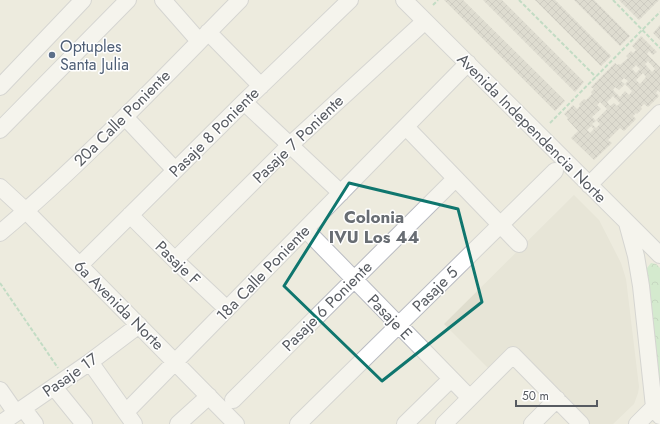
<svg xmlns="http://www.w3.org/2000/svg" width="660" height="424" font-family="Jost,sans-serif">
<defs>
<pattern id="forest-crowns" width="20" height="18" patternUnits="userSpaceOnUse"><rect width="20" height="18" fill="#b6e8bb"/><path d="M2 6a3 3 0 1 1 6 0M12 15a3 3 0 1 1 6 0" fill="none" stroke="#97bf9b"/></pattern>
<pattern id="building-cross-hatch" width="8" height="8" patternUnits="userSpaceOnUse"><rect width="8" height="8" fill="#ccc9bf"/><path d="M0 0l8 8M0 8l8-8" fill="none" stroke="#a8a69f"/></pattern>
</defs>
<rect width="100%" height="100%" fill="#edebde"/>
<!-- education -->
<path fill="#dfddce" d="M574,195L599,220L621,263L626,279L639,387L638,393L634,404L613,424H585L511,349L490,370L444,324Z"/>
<!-- forest -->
<path fill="url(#forest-crowns)" d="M651,263L656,264L660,268V387L658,384L647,272V268Z"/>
<!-- building -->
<path fill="url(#building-cross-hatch)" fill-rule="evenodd" d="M444,0H463L565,101L555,111Z
M483,0H502L584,82L575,92Z
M535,0H555L611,56L601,66Z
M574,0H594L630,36L620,46Z
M619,0H659L639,20Z
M660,25V40L653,33Z
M641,36L657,52L653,55L649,51L647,54L660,67V92L658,90L656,93L659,96L648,107L644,104L641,107L642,109L637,114L636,113L633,116L636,119L624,131L620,128L608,140L612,143L594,160L571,138L578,131L567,119L568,118L564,114L573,105L577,109L580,106L579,104L584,99L586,100L592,94L591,92L594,89L591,87L615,63L617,65L619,64L620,65L628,58L626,56L631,51L633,53L636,50L632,46ZM648,61L655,69L652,72L645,64ZM636,65L640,69L636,73L632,69ZM643,73L646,77L640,84L636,80ZM624,78L628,81L625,84L632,91L629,95L625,91L620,97L613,90L615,87L619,90L625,84L621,81ZM613,96L620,103L617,106L614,103L610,106L607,102ZM600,102L607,109L596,120L600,124L596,128L592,124L596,121L592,117L601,109L597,105ZM591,126L594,129L590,133L587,130Z"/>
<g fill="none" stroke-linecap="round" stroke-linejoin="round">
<!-- minor casing -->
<g stroke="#b9bbc2" stroke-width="18">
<path id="minor" d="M163,0L199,41
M404,0L660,255
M208,32L261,86
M0,87L83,0
M244,102L341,193
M125,117L175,170
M406,127L519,244
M0,130L128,0
M589,185L660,113
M0,187L26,211L236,424
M130,215L175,260L227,309
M627,223L636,256L641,286L654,407L660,416
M0,233C85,161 162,79 240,0
M311,235L470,398
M175,260L290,145L425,21
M80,265L244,102L350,0
M90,362L134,424
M54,387L84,424
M0,390L16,413
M233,400L455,179
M23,408L35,424
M126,412L468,63
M0,424L90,362L139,325
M178,424L209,396
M298,424L555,171
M405,424L451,379
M444,424L513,355L581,424
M532,424L557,399
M637,424L660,401"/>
</g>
<!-- path -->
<path stroke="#8fc9a4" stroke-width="2" stroke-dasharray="4 2" stroke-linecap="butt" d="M519,0L596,77
M613,0L660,48
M433,5L438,0
M550,123L660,12
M0,283L58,368"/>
<!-- minor -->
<use href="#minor" stroke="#fff" stroke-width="16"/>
</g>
<!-- marked area -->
<path d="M0 0H660V424H0ZM349,183L458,209L482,302L382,381L284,286Z" fill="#edebde" fill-opacity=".55" fill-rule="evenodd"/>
<path fill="none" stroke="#0f766e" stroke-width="3" stroke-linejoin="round" d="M349,183L458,209L482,302L382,381L284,286Z"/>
<!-- markers -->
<circle fill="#5c6f8a" stroke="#fff" stroke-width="1.5" cx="52" cy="55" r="4"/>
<g text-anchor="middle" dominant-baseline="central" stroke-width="3" stroke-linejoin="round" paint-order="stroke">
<!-- service labels -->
<g font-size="16" fill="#4e5e75" stroke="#fff" text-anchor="start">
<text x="60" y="46">Optuples<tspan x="60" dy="18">Santa Julia</tspan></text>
</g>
<!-- street labels -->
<g font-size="16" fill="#575b61" stroke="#fff">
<text transform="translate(122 118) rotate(-45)">20a Calle Poniente</text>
<text transform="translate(532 128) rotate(45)">Avenida Independencia Norte</text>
<text transform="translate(214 132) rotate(-45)">Pasaje 8 Poniente</text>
<text transform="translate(298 139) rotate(-44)">Pasaje 7 Poniente</text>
<text transform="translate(178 263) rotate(44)">Pasaje F</text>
<text transform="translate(263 273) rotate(-46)">18a Calle Poniente</text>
<text transform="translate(435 289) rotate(-45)">Pasaje 5</text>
<text transform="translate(119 305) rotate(45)">6a Avenida Norte</text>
<text transform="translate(327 306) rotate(-45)">Pasaje 6 Poniente</text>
<text transform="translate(390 317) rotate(46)">Pasaje E</text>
<text transform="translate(70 375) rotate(-35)">Pasaje 17</text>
</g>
<!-- neighbourhood labels -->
<g font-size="17" font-weight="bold" fill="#686d73" stroke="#fff">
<text x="374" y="217">Colonia<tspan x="374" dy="20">IVU Los 44</tspan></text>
</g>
</g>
<!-- scale -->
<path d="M516 400v6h81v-6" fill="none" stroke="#575b61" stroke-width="2"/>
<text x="522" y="400" font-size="12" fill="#575b61" stroke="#ffffff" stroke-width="3" paint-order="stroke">50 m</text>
</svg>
